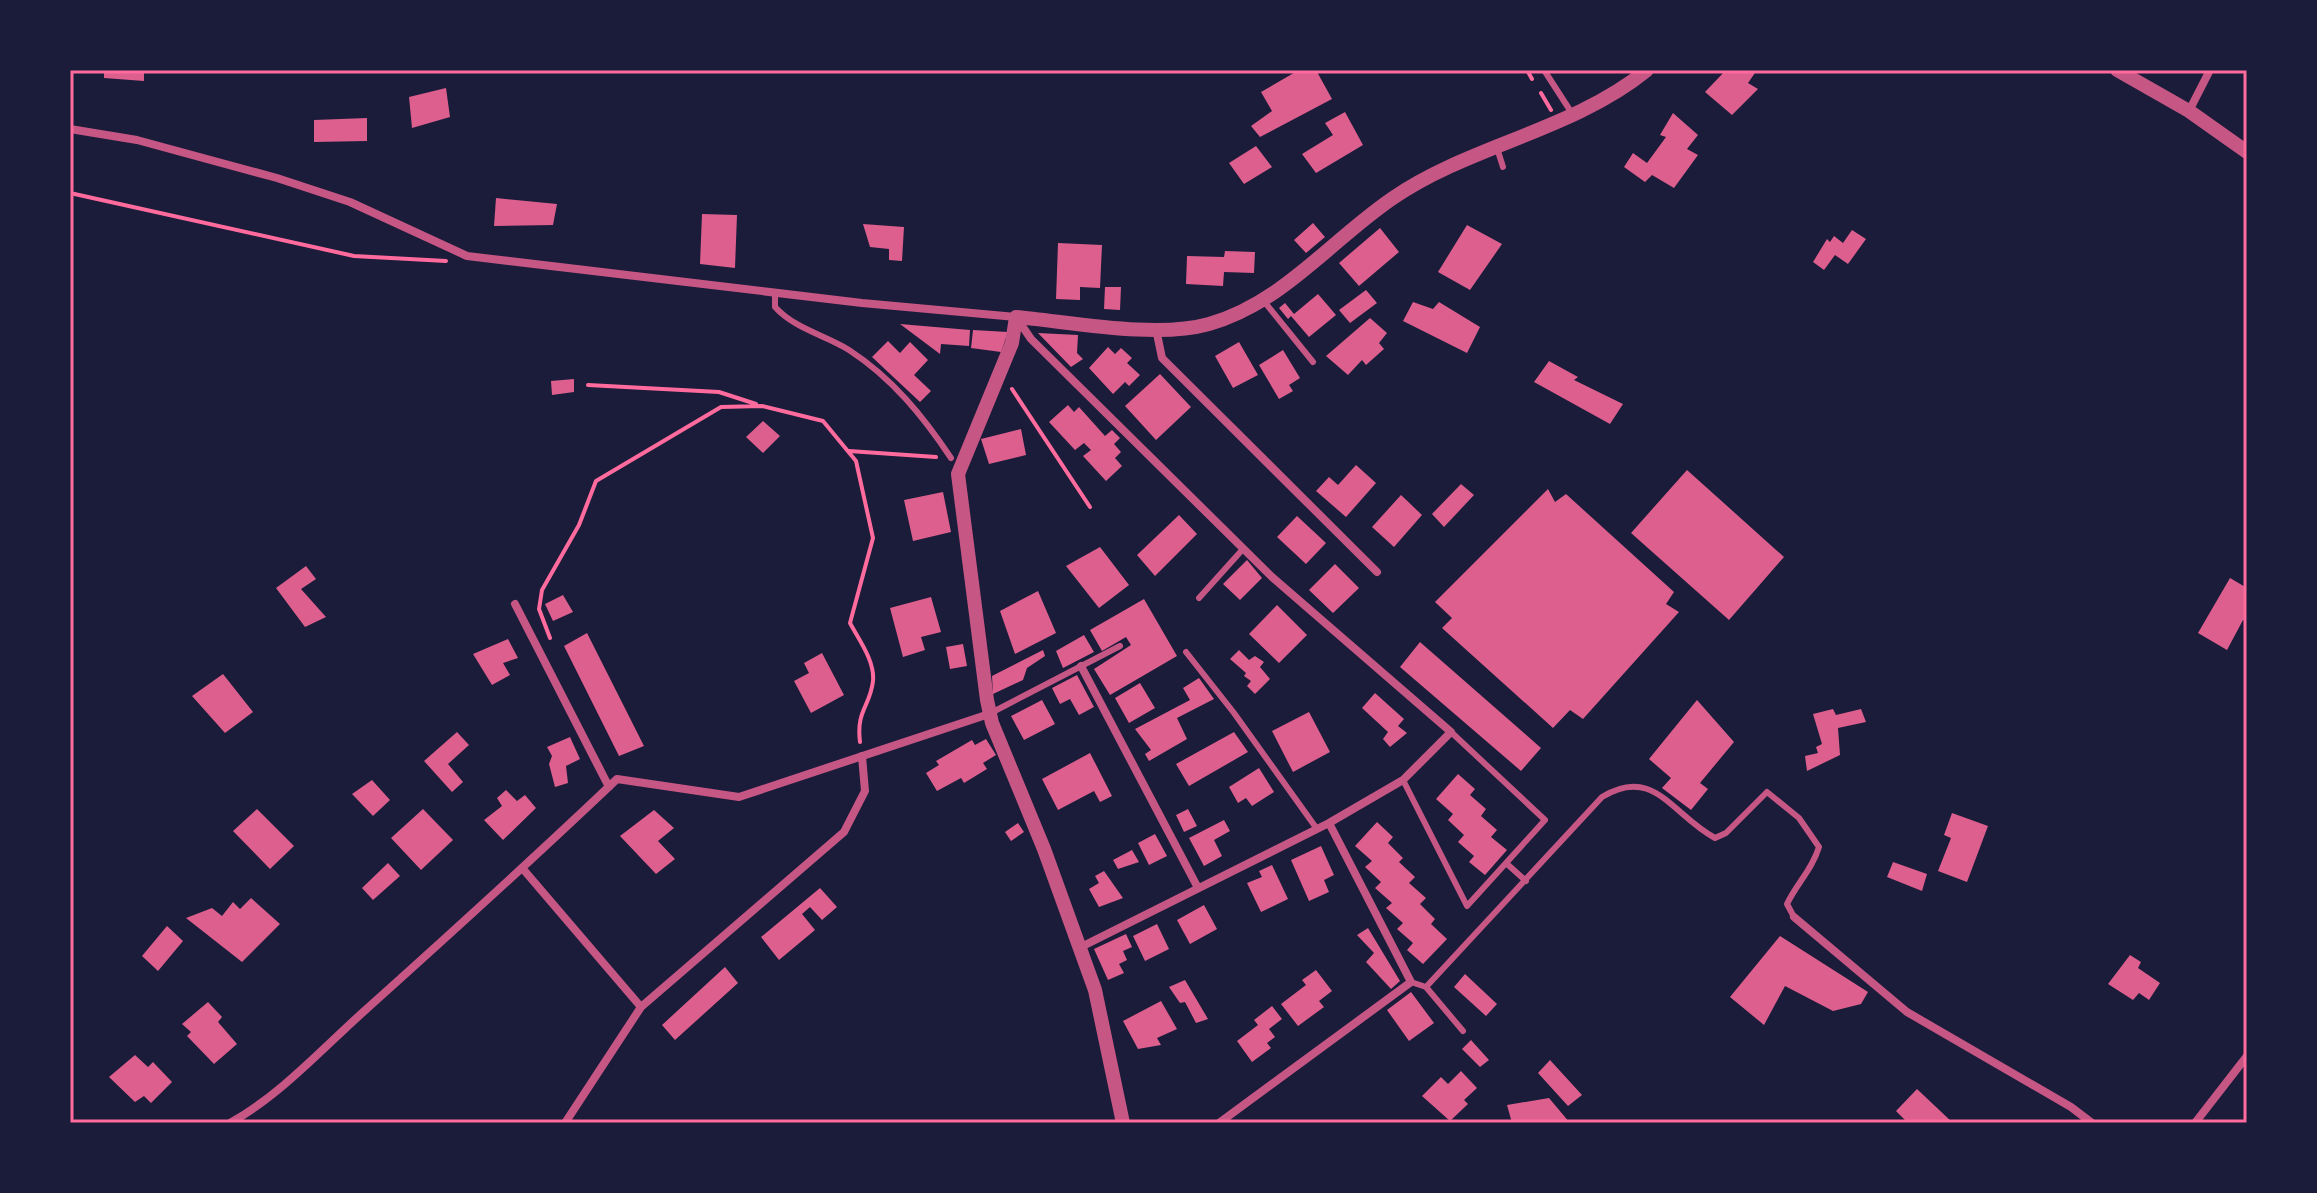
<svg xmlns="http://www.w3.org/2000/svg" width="2317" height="1193" font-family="Rubik,sans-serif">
<rect width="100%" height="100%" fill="#1b1b3a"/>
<!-- building -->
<path fill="#dd5f8e" d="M104,70H144V81L104,78Z
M1299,70H1316L1332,99L1260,137L1251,126L1272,111L1261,92Z
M1726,70H1757L1748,83L1758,89L1732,115L1705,92Z
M446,88L450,117L412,128L409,97Z
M1345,112L1363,145L1316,173L1302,154L1333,135L1325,123Z
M1673,113L1698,135L1687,149L1698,155L1674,188L1652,175L1645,182L1624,167L1633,153L1647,163L1666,137L1660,135Z
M367,118V141L314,142V120Z
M1256,146L1272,167L1244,184L1229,163Z
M496,198L557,204L553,225L494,226Z
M702,214L737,215L735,268L700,264Z
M1313,223L1325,237L1306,253L1294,240Z
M863,224L904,227L902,261L889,260V249L870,247Z
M1467,225L1502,244L1470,290L1438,272Z
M1380,228L1399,252L1359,286L1339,263Z
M1852,230L1866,239L1848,264L1835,255L1824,270L1813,262L1827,239L1830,242L1834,236L1843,243Z
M1058,243L1102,245L1100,288L1080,287V300L1056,299Z
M1225,251L1255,252L1254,273L1224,272L1223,286L1186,284L1187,256L1224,257Z
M1105,287H1121L1120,310L1104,309Z
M1366,290L1377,303L1350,323L1339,310Z
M1318,294L1336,315L1309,337L1291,316L1288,319L1279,308L1285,303L1294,314Z
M1413,302L1433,309L1439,302L1480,327L1467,353L1403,321Z
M1370,318L1387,333L1379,343L1384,349L1366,365L1362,360L1348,375L1326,356Z
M900,324L970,330L969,346L941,344L940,354Z
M973,330L1008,332L1001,352L971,348Z
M1038,333L1078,335L1077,353L1083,359L1071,367Z
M888,341L900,353L910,342L928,360L914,375L931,391L920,402L872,357Z
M1239,342L1258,375L1233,388L1215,356Z
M1108,347L1115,354L1121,348L1132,358L1127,363L1140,375L1129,386L1125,382L1113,394L1089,368Z
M1283,350L1300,378L1289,385L1293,391L1279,399L1259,365Z
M1549,361L1578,377L1574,380L1623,404L1610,424L1534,382Z
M1160,374L1191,407L1156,440L1125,406Z
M574,379V392L552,395L551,381Z
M1068,405L1074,412L1079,407L1105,436L1112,430L1120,438L1114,444L1121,452L1115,458L1122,466L1106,481L1083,456L1091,450L1084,443L1075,450L1049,422Z
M763,421L780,436L763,453L746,437Z
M1021,429L1026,455L989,464L981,439Z
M1356,465L1376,483L1346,517L1316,491L1329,477L1338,485Z
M1687,470L1784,557L1729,620L1631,533Z
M1461,484L1474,495L1444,527L1432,514Z
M1548,489L1555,502L1566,494L1674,592L1666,604L1679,612L1583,719L1570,710L1553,728L1442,628L1452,618L1435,602Z
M943,492L951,532L913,541L904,500Z
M1401,495L1422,515L1394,547L1372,527Z
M1179,515L1197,534L1155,576L1137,555Z
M1297,516L1326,543L1306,564L1277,537Z
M1100,547L1129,585L1099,608L1066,566Z
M1247,560L1262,578L1240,600L1223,584Z
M1335,564L1359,588L1333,613L1309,590Z
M306,566L316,579L301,589L326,617L305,627L276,588Z
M2230,578L2247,588V622L2243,620L2227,650L2198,633Z
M1038,591L1056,633L1015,654L1000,611Z
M563,595L573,612L553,621L545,604Z
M931,597L941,632L921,637L925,650L903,657L890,608Z
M1144,599L1177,656L1110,695L1094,669L1131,645L1126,637L1102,651L1090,630Z
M1277,605L1307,635L1279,663L1249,634Z
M587,633L644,746L619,756L564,646Z
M1084,635L1094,652L1063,668L1056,651Z
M508,639L518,658L503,663L510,675L492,685L473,654Z
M1420,642L1541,748L1521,771L1400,667Z
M963,644L967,666L950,669L946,647Z
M1043,650L1045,656L1027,668L1023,680L993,694L992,676Z
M1239,650L1249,660L1255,656L1264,662L1260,667L1270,679L1255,694L1247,686L1251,681L1244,676L1246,673L1230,659Z
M822,653L844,695L811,713L794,681L809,673L804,663Z
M223,674L253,712L225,733L192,696Z
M1077,675L1094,707L1079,715L1070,699L1060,704L1052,688Z
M1199,678L1214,699L1177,718L1187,739L1149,761L1145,754L1151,750L1135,729L1190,700L1183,688Z
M1140,683L1155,708L1129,723L1115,698Z
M1375,693L1404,719L1398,726L1407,733L1390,747L1383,739L1388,732L1362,708Z
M1042,700L1055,724L1024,740L1011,716Z
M1697,700L1734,742L1700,783L1708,789L1691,810L1662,788L1671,778L1649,759Z
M1833,709L1836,715L1861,709L1866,722L1838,728L1840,755L1807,771L1805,756L1818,753L1816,747L1822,744L1813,714Z
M1309,712L1330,752L1293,772L1272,731Z
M457,732L469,745L448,764L463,782L452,792L424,761Z
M1234,732L1248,752L1189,786L1176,764Z
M570,737L580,759L566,766L568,783L555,787L549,764L552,756L547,747Z
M986,739L996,755L983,763L987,769L964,783L961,778L937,791L926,773L939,765L936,761L972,740L975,745Z
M1090,753L1112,796L1100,802L1094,791L1058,810L1042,779Z
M1259,768L1274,792L1252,806L1246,798L1238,803L1229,787Z
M1458,774L1475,789L1470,795L1486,809L1481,816L1497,830L1491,837L1507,850L1485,875L1469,862L1474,856L1458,842L1464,835L1448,820L1453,814L1436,799Z
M372,780L390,800L373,816L352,794Z
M506,790L517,801L525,795L536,808L503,840L484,820L502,806L497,798Z
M257,809L294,846L270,869L233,831Z
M423,809L453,840L421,870L391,838Z
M1188,809L1197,826L1184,832L1176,815Z
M654,810L674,828L658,841L675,859L656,874L620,836Z
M1952,813L1988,826L1967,882L1938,871L1951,838L1944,835Z
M1224,820L1230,831L1214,840L1222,856L1204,866L1189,838Z
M1377,822L1393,837L1388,843L1403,858L1399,862L1415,877L1409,883L1426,898L1420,904L1435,919L1431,924L1447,939L1423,964L1407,950L1413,943L1397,929L1403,923L1386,908L1392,903L1375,888L1381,882L1365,867L1372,861L1355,846Z
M1018,823L1024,832L1011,841L1005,832Z
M1155,834L1167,856L1149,865L1138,843Z
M1321,846L1334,875L1324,880L1329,892L1309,901L1291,860Z
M1132,850L1139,862L1118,869L1113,860Z
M1893,862L1927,874L1922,891L1887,877Z
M388,863L400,876L373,900L362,888Z
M1272,865L1288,899L1261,912L1247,883L1262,877L1259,871Z
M1104,871L1123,898L1099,907L1089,889L1099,883L1095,876Z
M820,888L837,907L822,920L810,907L802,914L815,930L779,960L761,937Z
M251,898L280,924L242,962L186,918L212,908L222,916L233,902L240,909Z
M1204,905L1217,929L1190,944L1177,920Z
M1157,924L1169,949L1145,961L1133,936Z
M167,926L183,941L158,971L142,956Z
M1368,928L1400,981L1391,989L1366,962L1374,953L1357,935Z
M1126,934L1132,947L1123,951L1127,960L1119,964L1124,973L1108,980L1094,949Z
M1780,936L1868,992L1861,1004L1833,1011L1785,986L1764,1025L1730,997Z
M2130,955L2141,962L2138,968L2160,983L2149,1000L2139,993L2133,1000L2108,984Z
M725,967L738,983L675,1040L662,1025Z
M1316,970L1332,991L1319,1001L1324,1007L1298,1026L1281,1004L1306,985L1302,980Z
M1465,974L1497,1004L1486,1016L1454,987Z
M1185,980L1208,1019L1196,1023L1185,1002L1180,1003L1169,987Z
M1411,992L1434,1023L1409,1041L1387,1010Z
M1161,1001L1177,1029L1157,1038L1161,1045L1138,1049L1123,1021Z
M208,1002L222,1017L218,1022L237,1044L214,1064L187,1036L191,1032L182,1024Z
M1272,1006L1282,1019L1269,1029L1275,1037L1267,1043L1271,1048L1252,1062L1237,1041L1258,1025L1254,1020Z
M1471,1040L1489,1060L1480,1067L1462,1049Z
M135,1055L148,1067L153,1062L172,1082L151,1103L144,1096L135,1102L109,1077Z
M1550,1060L1582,1095L1568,1106L1538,1073Z
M1461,1071L1477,1088L1464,1100L1468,1104L1450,1121L1422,1096L1441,1077L1448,1084Z
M1917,1089L1953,1123H1908L1896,1111Z
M1549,1098L1570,1123H1512L1507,1105Z"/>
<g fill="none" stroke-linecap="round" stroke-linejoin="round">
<!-- path -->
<path stroke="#ff6b9d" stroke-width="4" d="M1527,70L1532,79
M1541,93L1551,110
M70,193L354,256L446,261
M588,385L719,392L756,404
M1012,389L1090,507
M849,451L936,457
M550,638L539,609L542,590L579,525L596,481L721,407L762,406L823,421L856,461L873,538L850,623C859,640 875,661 873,681C870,707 856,710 860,742"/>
<!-- service -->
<path stroke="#c65784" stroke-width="6" d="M1544,70L1573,115
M1497,148L1503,167
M775,293V307C795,329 825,335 849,350C892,378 923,416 951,458
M1263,300L1313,362
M1199,598L1243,549
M1186,652L1234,713L1317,829
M989,714L1120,646
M1403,780L1467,906L1545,820L1451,732
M1506,863L1526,881
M1411,982L1426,987L1463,1031
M1426,987L1602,797C1654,765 1672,815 1715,838L1726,833L1767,792L1799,818L1819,847C1812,870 1797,883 1787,904L1794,917"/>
<!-- minor -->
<path stroke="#c65784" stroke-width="8" d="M2189,111L2210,70
M70,129L137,140L277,178L350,202L467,256L862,303L1016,317L1031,339L1272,577L1451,732L1403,780L1329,823L1081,947
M1156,329L1162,358L1377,572
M515,604L609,787
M1081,666L1198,888
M523,869L641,1007
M1794,917L1907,1012L2071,1107L2092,1123
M230,1123C279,1096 320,1051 361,1014C448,936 533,859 617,779L739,797L989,714
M565,1123L641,1007L844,832L865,791L862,756
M1219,1123L1411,982L1329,823
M2195,1123L2247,1056"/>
<!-- tertiary -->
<path stroke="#c65784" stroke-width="14" d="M2117,70L2189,111L2247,152
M1123,1123L1095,990L1044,849L992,723L987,700L958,474L1012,343L1016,317C1071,322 1156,339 1209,324C1283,303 1331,240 1393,198C1470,145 1572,131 1647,70"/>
</g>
<!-- border -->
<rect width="2317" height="1193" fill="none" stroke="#1b1b3a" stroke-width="144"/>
<rect x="72" y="72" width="2173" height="1049" fill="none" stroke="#ff6b9d" stroke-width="3"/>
</svg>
